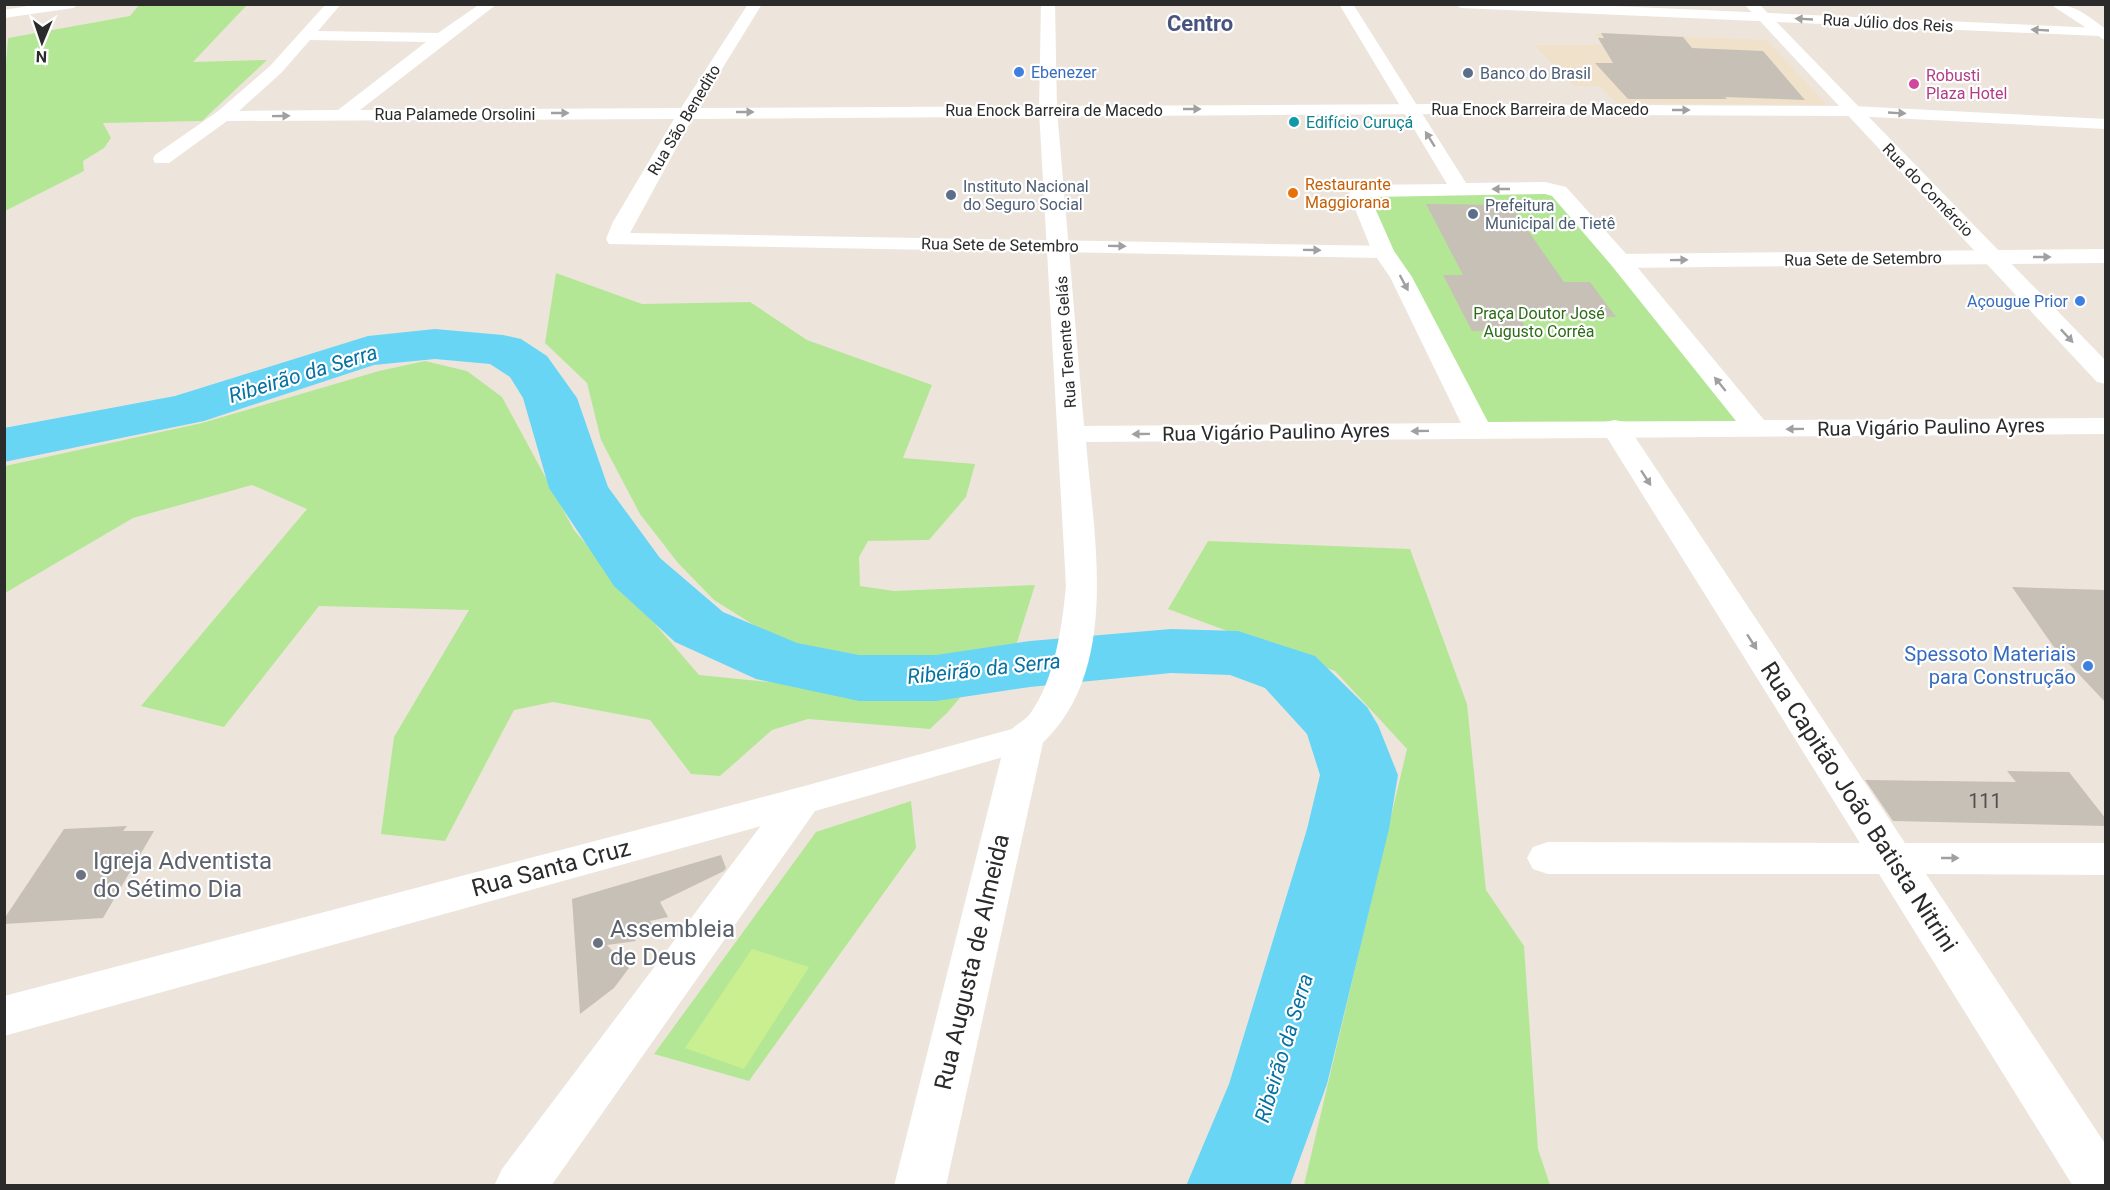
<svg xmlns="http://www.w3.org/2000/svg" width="2110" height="1190" font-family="Roboto,sans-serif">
<rect width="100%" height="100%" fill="#ede5dc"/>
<!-- education -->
<path fill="#f0e2ca" d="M1595,33L1767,40L1827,105L1617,103L1600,86H1574L1534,45H1602Z"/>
<!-- green -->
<path fill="#b4e795" d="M139,5H247L193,62L267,60L202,121L103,123L111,138L104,148L83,161L84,171L5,211L4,89L8,38L130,16Z
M1556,192L1750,425L1481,424L1362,194Z
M556,273L642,304L750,302L807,340L932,385L903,458L975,464L966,497L929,540L868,541L859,557L860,586L894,591L1035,585L1015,649L867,663L779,641L714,600L678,563L640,514L601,440L587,383L545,343Z
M425,361L467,371L502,397L574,530L699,675L868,692L970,686L947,713L930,729L808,719L772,730L720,776L691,774L650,720L553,702L514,710L445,841L381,834L394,737L469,610L319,606L224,727L141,706L307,509L252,485L133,518L5,593V466L202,423L379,371Z
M1208,541L1410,549L1467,704L1486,890L1524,946L1538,1149L1550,1185H1304L1407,749L1335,671L1168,609Z
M911,801L916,848L749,1081L654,1054L816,832Z"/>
<!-- pitch -->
<path fill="#caef90" d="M752,949L809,967L744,1069L685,1048Z"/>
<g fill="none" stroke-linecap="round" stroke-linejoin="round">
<!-- river -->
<path fill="#69d5f5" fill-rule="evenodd" d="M435,329L503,335L521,339L547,356L577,398L608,487L660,558L723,612L797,643L859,655H936L1030,641L1171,629L1238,631L1315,656L1367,707L1378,725L1398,775L1389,829L1327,1084L1290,1186H1186L1229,1084L1307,829L1320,775L1307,734L1265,688L1230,675L1171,673L1030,687L936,701H859L756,679L675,642L614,586L549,488L523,398L510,377L490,364L435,359L374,365L204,421L4,462V428L175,396L368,336Z"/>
</g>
<!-- building -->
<path fill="#c6c0b7" d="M1601,33L1683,37L1692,48L1763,51L1805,100L1725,97L1727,99H1628L1595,63H1613L1598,38H1604Z
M1426,204L1510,205L1564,282H1590L1616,317L1519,315L1528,331H1472L1443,275H1463Z
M2012,587L2106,590V703L2056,650Z
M2007,771L2069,772L2106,819V826L1893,821L1865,780L2016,782Z
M127,826L123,831H154L103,918L4,924V919L64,829Z
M721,855L726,868L724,871L660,902L668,917L650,921L656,932L631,935L636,941L607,945L629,968L614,988L580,1014L572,899Z"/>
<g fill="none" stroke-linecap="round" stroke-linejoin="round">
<!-- minor -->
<path fill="#fff" fill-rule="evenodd" d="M326,4H341L318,31L438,33L480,4H497L360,110L681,108L748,4H762L698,108L1436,104L1852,106L2106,119V129L1852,116L1436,114L692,119L630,233L1391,246L1394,251L1391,256L1383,258L609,244L606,239L613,222L674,119L227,121L169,163H155L153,159L155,155L217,112L270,66ZM310,40L426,42L338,110L239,111L282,72Z
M1454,4H1569L2099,28L2104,29L2106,33L2099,36L1461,8Z
M2106,249V263L1620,268L1612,266L1609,261L1612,256L1620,254Z
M1615,420L1625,422L1629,428L1905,843H2106V875L1926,874L2106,1145V1186H2073L1879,874H1548L1533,869L1527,858L1533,847L1548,842L1860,843L1601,428L1605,422Z
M1025,725L1038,729L1044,738L946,1186H894L1006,738L1012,729Z
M801,787L815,791L821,801L815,811L551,1186H494L502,1169L787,791Z"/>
<!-- tertiary -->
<path fill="#fff" fill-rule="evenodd" d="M40,4H80L73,8L4,18V10Z
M1041,4H1055L1057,110L1084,426L1461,423L1390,277L1372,251L1349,194L1352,190L1364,185L1447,184L1339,4H1353L1466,183L1545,182L1566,187L1628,256L1764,420L2106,418V434L1086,442C1094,540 1122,674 1038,747L801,815L4,1036V996L801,787L1012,729C1017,724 1025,720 1030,714C1055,679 1062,627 1066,586L1039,110ZM1545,194L1552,196L1612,266L1736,421L1488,422L1412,277L1394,251L1370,197Z"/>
<!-- secondary -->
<path fill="#fff" fill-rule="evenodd" d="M1744,4H1759L2106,361V384L2097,382Z
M2050,4C2076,4 2086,15 2106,29V41Z"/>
</g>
<!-- one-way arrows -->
<defs><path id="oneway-solid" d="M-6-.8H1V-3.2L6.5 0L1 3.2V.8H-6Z" transform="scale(1.5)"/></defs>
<g fill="#a0a0a0">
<use href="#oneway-solid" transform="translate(1804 19) rotate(-177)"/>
<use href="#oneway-solid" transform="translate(2040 30) rotate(-177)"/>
<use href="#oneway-solid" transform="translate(1192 109)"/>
<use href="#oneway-solid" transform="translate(1681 110)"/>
<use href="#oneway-solid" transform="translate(745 112)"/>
<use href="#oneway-solid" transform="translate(560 113)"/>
<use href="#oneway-solid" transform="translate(1897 113) rotate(3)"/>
<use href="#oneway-solid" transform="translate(281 116) rotate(-1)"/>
<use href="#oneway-solid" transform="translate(1430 139) rotate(-122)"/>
<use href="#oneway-solid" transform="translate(1501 189) rotate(180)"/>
<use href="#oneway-solid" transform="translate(1117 246) rotate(1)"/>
<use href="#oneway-solid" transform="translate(1312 250) rotate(1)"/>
<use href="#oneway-solid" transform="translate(2042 257)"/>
<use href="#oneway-solid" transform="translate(1679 260) rotate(-1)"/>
<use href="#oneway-solid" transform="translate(1404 283) rotate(62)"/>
<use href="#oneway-solid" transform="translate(2067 336) rotate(47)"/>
<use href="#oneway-solid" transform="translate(1720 384) rotate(-129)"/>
<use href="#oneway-solid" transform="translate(1795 429) rotate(179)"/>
<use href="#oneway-solid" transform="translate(1420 431) rotate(179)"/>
<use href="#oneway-solid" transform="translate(1141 434) rotate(179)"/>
<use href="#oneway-solid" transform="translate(1646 478) rotate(57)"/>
<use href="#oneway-solid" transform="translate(1752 642) rotate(57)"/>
<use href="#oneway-solid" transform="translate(1950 858)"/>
</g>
<!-- markers -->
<g fill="#3f7fe0" stroke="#fff" stroke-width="2">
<circle cx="1019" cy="72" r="6"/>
<circle cx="2080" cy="301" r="6"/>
<circle cx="2088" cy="666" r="6"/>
</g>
<g fill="#5c6f8a" stroke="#fff" stroke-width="2">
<circle cx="1468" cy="73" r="6"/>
<circle cx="951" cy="195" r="6"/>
<circle cx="1473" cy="214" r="6"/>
</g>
<circle fill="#d1479c" stroke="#fff" stroke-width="2" cx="1914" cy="84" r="6"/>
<circle fill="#0f9aa8" stroke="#fff" stroke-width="2" cx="1294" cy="122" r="6"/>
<circle fill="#e8710a" stroke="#fff" stroke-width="2" cx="1293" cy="193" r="6"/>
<g fill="#6b7280" stroke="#fff" stroke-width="2">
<circle cx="81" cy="875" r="6"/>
<circle cx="598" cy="943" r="6"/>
</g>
<g text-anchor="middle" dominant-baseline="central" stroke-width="4.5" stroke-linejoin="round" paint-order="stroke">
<!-- far-street labels -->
<g font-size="16" fill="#2b2b2b" stroke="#fff">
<text transform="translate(1888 23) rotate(3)">Rua Júlio dos Reis</text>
<text x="1540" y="109">Rua Enock Barreira de Macedo</text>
<text x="1054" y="110">Rua Enock Barreira de Macedo</text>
<text x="455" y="114">Rua Palamede Orsolini</text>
<text transform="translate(684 120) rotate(-59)">Rua São Benedito</text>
<text transform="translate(1928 190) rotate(46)">Rua do Comércio</text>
<text transform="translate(1000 245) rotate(1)">Rua Sete de Setembro</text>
<text transform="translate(1863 259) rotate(-1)">Rua Sete de Setembro</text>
<text transform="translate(1066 342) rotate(-94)">Rua Tenente Gelás</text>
</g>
<!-- far-shop labels -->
<g font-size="16" fill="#366cbe" stroke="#fff" text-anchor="start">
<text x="1031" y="72">Ebenezer</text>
<text x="2068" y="301" text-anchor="end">Açougue Prior</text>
</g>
<!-- far-service labels -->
<g font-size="16" fill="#4e5e75" stroke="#fff" text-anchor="start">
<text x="1480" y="73">Banco do Brasil</text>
<text x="963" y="186">Instituto Nacional<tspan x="963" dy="18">do Seguro Social</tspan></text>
<text x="1485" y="205">Prefeitura<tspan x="1485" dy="18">Municipal de Tietê</tspan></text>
</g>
<!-- far-hotel labels -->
<g font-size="16" fill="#b23c85" stroke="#fff" text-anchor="start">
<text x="1926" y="75">Robusti<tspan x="1926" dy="18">Plaza Hotel</tspan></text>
</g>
<!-- far-culture labels -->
<g font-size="16" fill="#0d838f" stroke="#fff" text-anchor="start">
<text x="1306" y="122">Edifício Curuçá</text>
</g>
<!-- far-food labels -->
<g font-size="16" fill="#c56008" stroke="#fff" text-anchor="start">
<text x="1305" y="184">Restaurante<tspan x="1305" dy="18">Maggiorana</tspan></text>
</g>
<!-- far-park labels -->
<g font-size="16" fill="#2b6c16" stroke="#fff">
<text x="1539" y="313">Praça Doutor José<tspan x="1539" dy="18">Augusto Corrêa</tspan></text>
</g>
<!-- street labels -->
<g font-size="20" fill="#2b2b2b" stroke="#fff">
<text transform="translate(1931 427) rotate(-1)">Rua Vigário Paulino Ayres</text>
<text transform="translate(1276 432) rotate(-1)">Rua Vigário Paulino Ayres</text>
</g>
<!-- shop labels -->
<g font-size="20" fill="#366cbe" stroke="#fff" text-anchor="end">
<text x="2076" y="654">Spessoto Materiais<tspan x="2076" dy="23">para Construção</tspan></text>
</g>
<!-- near-number labels -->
<g font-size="20" fill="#52504e">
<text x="1985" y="801">111</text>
</g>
<!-- water labels -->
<g font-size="21" font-style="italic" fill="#0672a3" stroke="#fff">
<text transform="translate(303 374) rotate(-17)">Ribeirão da Serra</text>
<text transform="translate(984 669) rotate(-6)">Ribeirão da Serra</text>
<text transform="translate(1284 1048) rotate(-73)">Ribeirão da Serra</text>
</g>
<!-- far-district labels -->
<g font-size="22" font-weight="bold" fill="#48547e" stroke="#fff">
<text x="1200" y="23">Centro</text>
</g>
<!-- near-street labels -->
<g font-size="24" fill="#2b2b2b" stroke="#fff">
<text transform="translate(1859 807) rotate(57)">Rua Capitão João Batista Nitrini</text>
<text transform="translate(551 868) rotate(-15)">Rua Santa Cruz</text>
<text transform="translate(972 962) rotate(-77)">Rua Augusta de Almeida</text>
</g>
<!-- near-worship labels -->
<g font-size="24" fill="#5b616d" stroke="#fff" text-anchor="start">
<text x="93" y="861">Igreja Adventista<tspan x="93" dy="28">do Sétimo Dia</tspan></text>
<text x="610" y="929">Assembleia<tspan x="610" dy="28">de Deus</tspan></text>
</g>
</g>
<!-- border -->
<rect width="2110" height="1190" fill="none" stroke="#2b2b2b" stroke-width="12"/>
<!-- north arrow -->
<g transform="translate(42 42) rotate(182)" stroke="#ffffff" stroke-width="4.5" paint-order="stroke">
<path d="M0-4.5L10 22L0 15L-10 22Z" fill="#2b2b2b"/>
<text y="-9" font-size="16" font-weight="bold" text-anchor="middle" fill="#2b2b2b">N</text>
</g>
</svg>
